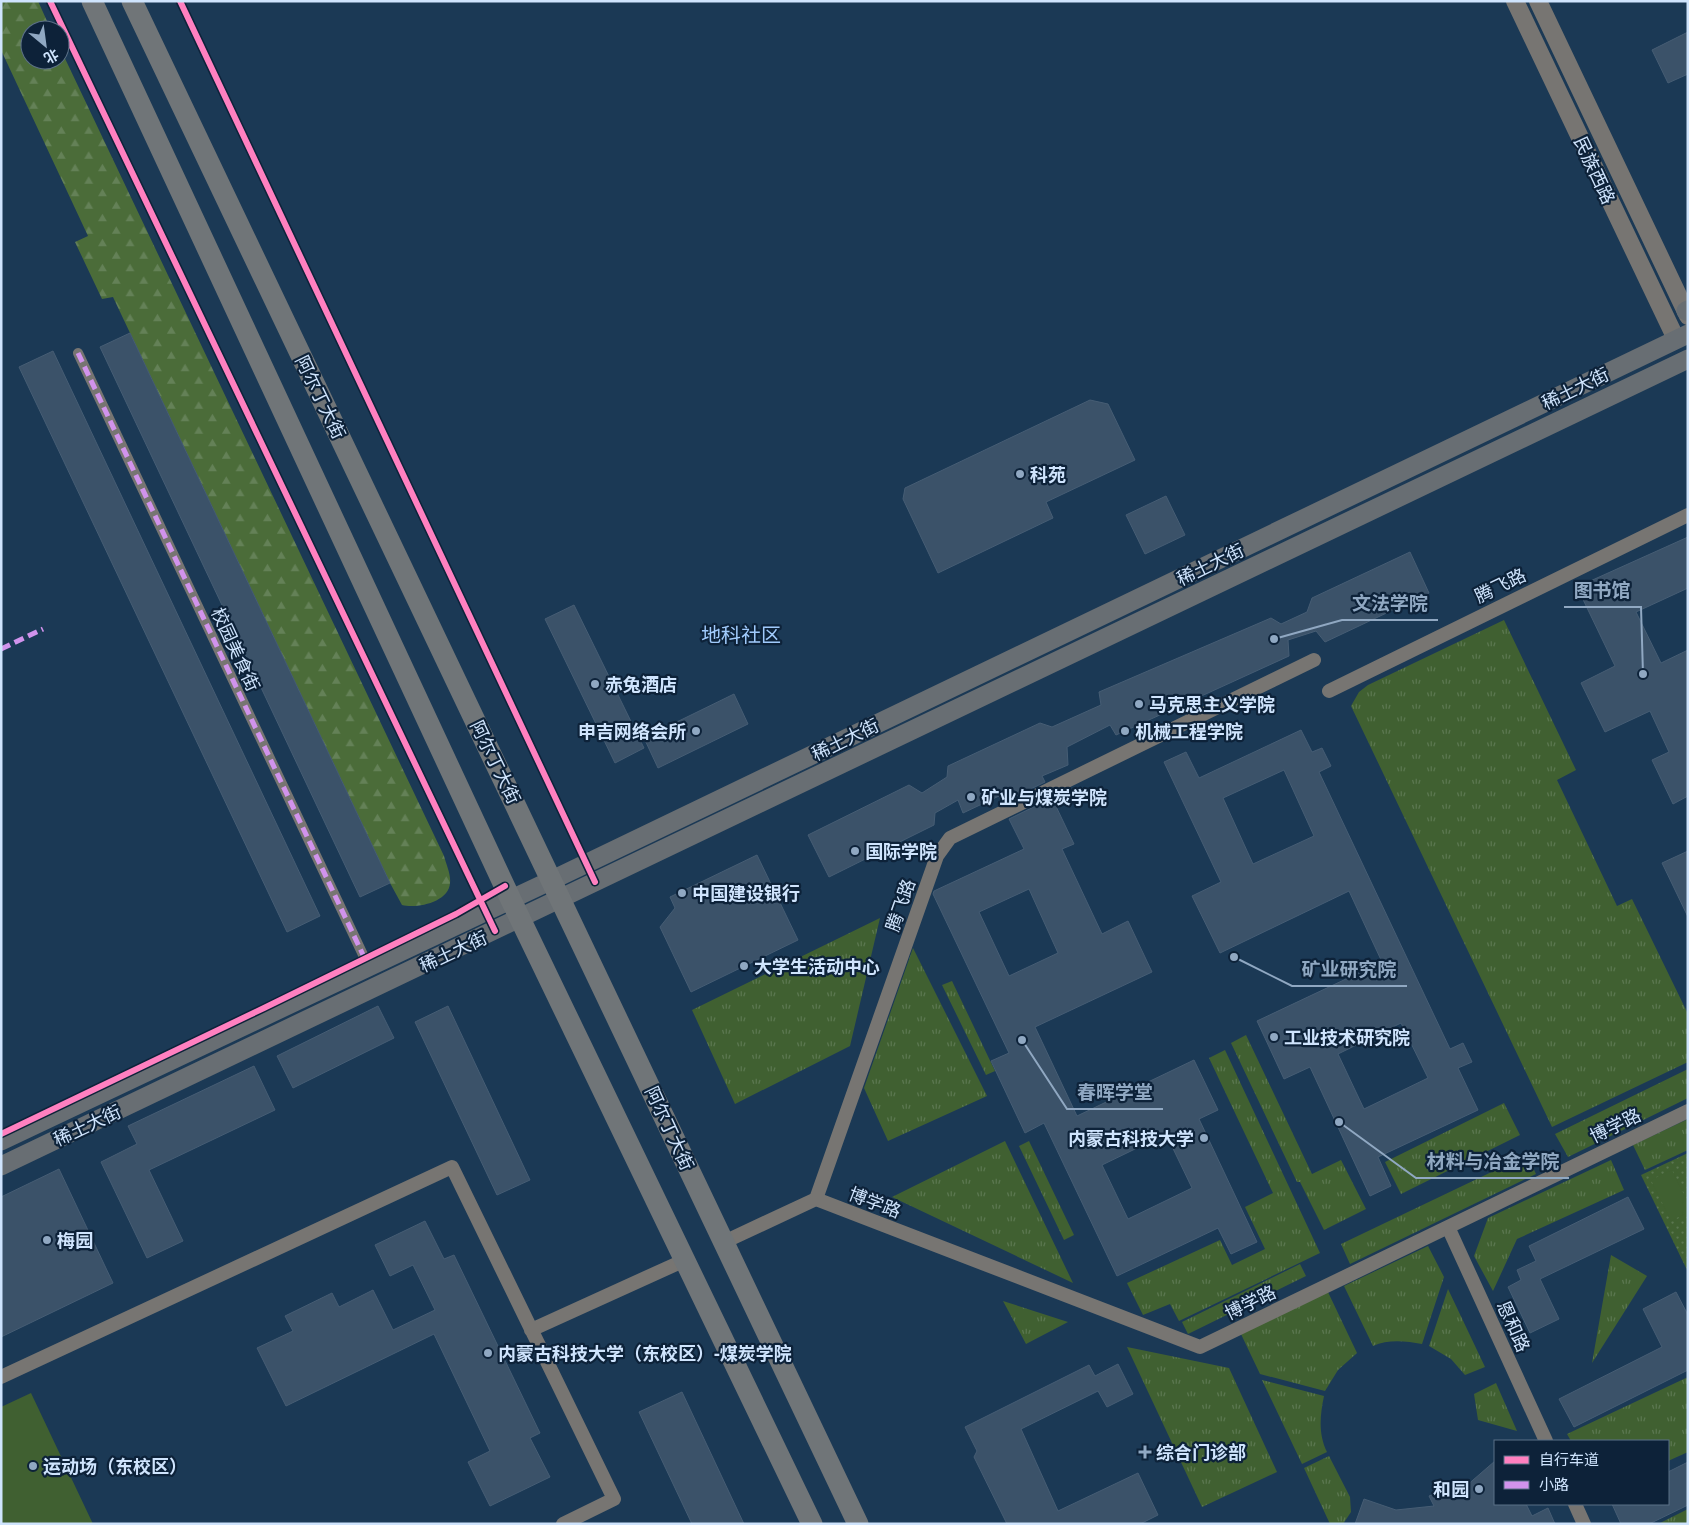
<svg xmlns="http://www.w3.org/2000/svg" width="1689" height="1525" font-family="'Noto Sans','Noto Sans SC',sans-serif">
<defs>
<pattern id="grass-tufts" width="24" height="20" patternUnits="userSpaceOnUse" patternTransform="scale(1.25)"><rect width="24" height="20" fill="#406031"/><path d="M3 7l-1-3M5 7V3M7 7l1-3M15 17l-1-3M17 17v-4M19 17l1-3" fill="none" stroke="#5b7750"/></pattern>
<pattern id="forest-firs" width="22" height="20" patternUnits="userSpaceOnUse" patternTransform="scale(1.25)"><rect width="22" height="20" fill="#4b6c39"/><path d="M5 1l3.5 6h-7zM16 11l3.5 6h-7z" fill="#648157"/></pattern>
<pattern id="park-dots" width="8" height="8" patternUnits="userSpaceOnUse" patternTransform="scale(1.25)"><rect width="8" height="8" fill="#406031"/><path d="M2 2h.1M6 6h.1" fill="none" stroke="#5b7750" stroke-width="1.8" stroke-linecap="round"/></pattern>
</defs>
<rect width="100%" height="100%" fill="#1b3955"/>
<!-- grass -->
<path fill="url(#grass-tufts)" d="M1504,620L1576,770L1557,780L1617,906L1632,899L1688,1014V1062L1552,1127L1351,706L1359,692L1368,685Z
M880,918L850,1046L735,1104L692,1010Z
M913,948L987,1096L888,1141L864,1088Z
M952,981L995,1071L986,1075L942,985Z
M1246,1035L1312,1174L1341,1160L1366,1209L1324,1230L1300,1182H1297L1231,1043Z
M1225,1050L1320,1253L1179,1321L1170,1304L1143,1315L1127,1283L1220,1240L1232,1265L1265,1249L1245,1207L1273,1193L1209,1058Z
M1688,1069V1098L1568,1157L1555,1134Z
M1504,1103L1520,1135L1401,1194L1385,1162Z
M1688,1119V1150L1645,1170L1633,1145Z
M1005,1141L1073,1283L892,1197Z
M1029,1141L1074,1235L1064,1240L1019,1146Z
M1527,1155L1536,1174L1350,1264L1341,1244Z
M1611,1160L1624,1190L1517,1239L1493,1291L1474,1256L1488,1218Z
M1428,1246L1444,1277L1422,1344C1406,1341 1388,1339 1373,1346L1344,1286Z
M1611,1255L1647,1276L1592,1363Z
M1300,1264L1306,1276L1188,1334L1182,1322Z
M1448,1289L1485,1367L1465,1375L1451,1359L1429,1346Z
M1327,1290L1357,1353L1338,1370L1325,1391L1260,1374L1240,1332Z
M1003,1301L1068,1322L1026,1344Z
M1127,1347L1229,1368L1277,1472L1202,1507Z
M1688,1377V1452L1668,1461V1441H1571L1567,1434Z
M1262,1380L1324,1396C1320,1415 1318,1434 1327,1452L1302,1464Z
M1496,1383L1517,1431L1478,1420L1474,1394Z
M1329,1456L1350,1497L1351,1512L1343,1524H1330L1304,1468Z
M1688,1509V1524H1658Z"/>
<!-- forest -->
<path fill="url(#forest-firs)" d="M1,1H38L51,30H30V60H60V48L444,856C446,864 451,874 450,883C449,902 417,909 402,905L390,883L113,297L102,299L75,242L88,236L1,50Z"/>
<!-- park -->
<path fill="url(#park-dots)" d="M1688,1153V1272L1641,1175Z"/>
<!-- garden -->
<path fill="#406031" d="M1672,1170L1688,1203V1212L1671,1221L1651,1180Z
M31,1393L93,1524H1V1407Z"/>
<!-- building -->
<path fill="#3b5269" stroke="#465d74" fill-rule="evenodd" d="M1688,32V74L1668,83L1652,50Z
M130,333L390,883L360,897L100,347Z
M53,351L320,916L287,932L19,367Z
M1090,400L1108,404L1135,460L1046,502L1053,518L938,573L903,499L905,488Z
M1166,496L1185,535L1145,554L1126,515Z
M1688,537V588L1636,612L1661,663L1688,650V796L1673,804L1652,760L1669,752L1650,711L1605,732L1581,683L1615,666L1577,587Z
M1410,552L1429,593L1325,642L1316,631L1288,640L1289,656L1116,735L1110,725L1067,747L1068,765L1042,776L1045,782L1002,803L999,796L963,813L958,800L935,813L934,825L829,877L808,835L909,785L922,793L947,777L948,766L1040,723L1052,727L1101,705L1099,692L1271,618L1281,624L1307,612L1312,598Z
M574,605L644,748L615,763L545,619Z
M734,694L748,724L658,768L644,738Z
M1301,730L1312,752L1322,748L1331,766L1319,772L1450,1049L1463,1043L1472,1062L1458,1068L1478,1110L1378,1157L1391,1186L1370,1196L1310,1067L1284,1079L1257,1021L1382,962L1349,891L1220,953L1192,896L1221,882L1164,762L1186,752L1199,778ZM1284,770L1314,836L1253,864L1223,798ZM1401,1023L1428,1078L1364,1109L1338,1054Z
M1052,798L1074,844L1062,849L1102,934L1128,921L1152,972L1035,1027L1077,1116L1194,1060L1218,1110L1199,1119L1257,1242L1231,1254L1218,1228L1117,1276L1044,1123L1025,1133L991,1061L1009,1053L933,894L934,891L1024,849L1009,819ZM1029,889L1058,953L1009,976L979,912ZM1166,1134L1192,1188L1128,1219L1102,1165Z
M1688,851V917L1662,863Z
M757,855L798,940L691,992L660,927L675,908L670,897Z
M378,1006L394,1038L293,1088L277,1056Z
M448,1006L530,1180L497,1195L415,1022Z
M254,1066L275,1110L149,1170L183,1241L147,1258L101,1162L137,1144L128,1126Z
M59,1169L113,1283L1,1337V1197Z
M1628,1197L1644,1229L1540,1279L1559,1319L1530,1333L1508,1287L1521,1280L1517,1270L1536,1261L1529,1246Z
M425,1221L444,1259L454,1255L540,1433L530,1438L550,1477L490,1506L468,1462L490,1451L434,1334L286,1406L257,1348L293,1331L285,1316L332,1293L339,1307L373,1290L393,1330L435,1310L413,1265L390,1276L375,1245Z
M1676,1292L1688,1315V1370L1574,1427L1559,1399L1662,1347L1643,1309Z
M1118,1364L1133,1394L1107,1407L1098,1391L1021,1429L1058,1511L1138,1473L1158,1515L1140,1524H1007L974,1457L977,1451L965,1427L1089,1365L1095,1376Z
M682,1392L744,1524H692L639,1412Z
M1495,1461V1504H1526L1532,1516L1548,1508L1555,1524H1355L1364,1499L1396,1510L1434,1506L1429,1496L1454,1485L1458,1493Z
M1688,1462V1505L1649,1524H1621L1612,1504H1668V1472Z"/>
<g fill="none" stroke-linecap="round" stroke-linejoin="round">
<!-- pedestrian -->
<path stroke="#777572" stroke-width="10" d="M78,353L365,959"/>
<!-- minor -->
<path stroke="#777572" stroke-width="14" d="M1329,691L1688,515
M816,1199L1200,1347L1688,1111
M816,1199L937,856L950,838L1314,660
M1448,1227L1546,1441
M724,1242L816,1199
M531,1330L685,1260
M1,1377L452,1167L614,1499L563,1524
M1575,1504L1584,1524"/>
<!-- tertiary -->
<path stroke="#777572" stroke-width="18" d="M1515,1L1676,339
M1538,1L1688,316"/>
<!-- secondary -->
<path stroke="#686e73" stroke-width="19" d="M1686,311L1688,310
M1,1141L552,880L1688,334
M1,1166L1688,359"/>
<!-- primary -->
<path stroke="#707578" stroke-width="21" d="M92,1L511,900L812,1524
M132,1L858,1524"/>
<!-- quiet -->
<path stroke="#d193ec" stroke-width="5" stroke-dasharray="10 5" stroke-linecap="butt" d="M78,353L365,959
M1,649L43,629"/>
<!-- cycleway casing -->
<g stroke="#0d2239" stroke-width="9">
<path id="cycleway" d="M50,1L495,931
M180,1L595,882
M1,1134L264,1008L456,914L505,886"/>
</g>
<!-- cycleway -->
<use href="#cycleway" stroke="#ff80c0" stroke-width="6"/>
</g>
<!-- markers -->
<g fill="#90a8c2" stroke="#0d2239" stroke-width="2">
<circle cx="1020" cy="474" r="5"/>
<circle cx="595" cy="684" r="5"/>
<circle cx="1139" cy="704" r="5"/>
<circle cx="696" cy="731" r="5"/>
<circle cx="1125" cy="731" r="5"/>
<circle cx="971" cy="797" r="5"/>
<circle cx="855" cy="851" r="5"/>
<circle cx="682" cy="893" r="5"/>
<circle cx="744" cy="966" r="5"/>
<circle cx="1274" cy="1037" r="5"/>
<circle cx="1204" cy="1138" r="5"/>
<circle cx="47" cy="1240" r="5"/>
<circle cx="488" cy="1353" r="5"/>
<path d="M1142.5 1444.5h5v5h5v5h-5v5h-5v-5h-5v-5h5z"/>
<circle cx="33" cy="1466" r="5"/>
<circle cx="1479" cy="1489" r="5"/>
</g>
<g text-anchor="middle" dominant-baseline="central" stroke-width="4.5" stroke-linejoin="round" paint-order="stroke">
<!-- street labels -->
<g font-size="18" fill="#cfe4fd" stroke="#0d2239">
<text transform="translate(1595 170) rotate(65)">民族西路</text>
<text transform="translate(1575 388) rotate(-26)">稀土大街</text>
<text transform="translate(321 397) rotate(64)">阿尔丁大街</text>
<text transform="translate(1210 564) rotate(-26)">稀土大街</text>
<text transform="translate(1500 585) rotate(-26)">腾飞路</text>
<text transform="translate(236 649) rotate(65)">校园美食街</text>
<text transform="translate(845 739) rotate(-26)">稀土大街</text>
<text transform="translate(496 762) rotate(64)">阿尔丁大街</text>
<text transform="translate(900 905) rotate(-71)">腾飞路</text>
<text transform="translate(453 951) rotate(-25)">稀土大街</text>
<text transform="translate(87 1125) rotate(-25)">稀土大街</text>
<text transform="translate(1615 1125) rotate(-26)">博学路</text>
<text transform="translate(670 1128) rotate(65)">阿尔丁大街</text>
<text transform="translate(875 1202) rotate(21)">博学路</text>
<text transform="translate(1250 1302) rotate(-26)">博学路</text>
<text transform="translate(1514 1326) rotate(66)">恩和路</text>
</g>
<!-- poi labels -->
<g font-size="18" font-weight="bold" fill="#cfe4fd" stroke="#0d2239" text-anchor="start">
<text x="1030" y="474">科苑</text>
<text x="605" y="684">赤兔酒店</text>
<text x="1149" y="704">马克思主义学院</text>
<text x="686" y="731" text-anchor="end">申吉网络会所</text>
<text x="1135" y="731">机械工程学院</text>
<text x="981" y="797">矿业与煤炭学院</text>
<text x="865" y="851">国际学院</text>
<text x="692" y="893">中国建设银行</text>
<text x="754" y="966">大学生活动中心</text>
<text x="1284" y="1037">工业技术研究院</text>
<text x="1194" y="1138" text-anchor="end">内蒙古科技大学</text>
<text x="57" y="1240">梅园</text>
<text x="498" y="1353">内蒙古科技大学（东校区）-煤炭学院</text>
<text x="1156" y="1452">综合门诊部</text>
<text x="43" y="1466">运动场（东校区）</text>
<text x="1469" y="1489" text-anchor="end">和园</text>
</g>
<!-- quarter labels -->
<g font-size="20" fill="#a0cafb" stroke="#0d2239">
<text x="741" y="634">地科社区</text>
</g>
</g>
<!-- callouts -->
<path fill="none" stroke="#90a8c2" stroke-width="2" d="M1643 674L1641 607H1564M1274 639L1342 620H1438M1234 957L1292 986H1407M1022 1040L1067 1109H1163M1339 1122L1416 1178H1569"/>
<g fill="#90a8c2" stroke="#0d2239" stroke-width="2">
<circle cx="1643" cy="674" r="5"/>
<circle cx="1274" cy="639" r="5"/>
<circle cx="1234" cy="957" r="5"/>
<circle cx="1022" cy="1040" r="5"/>
<circle cx="1339" cy="1122" r="5"/>
</g>
<g font-size="19" text-anchor="middle" font-weight="bold" fill="#90a8c2" stroke="#0d2239" stroke-width="4.5" stroke-linejoin="round" paint-order="stroke">
<text x="1602" y="597">图书馆</text>
<text x="1390" y="610">文法学院</text>
<text x="1349" y="976">矿业研究院</text>
<text x="1115" y="1099">春晖学堂</text>
<text x="1493" y="1168">材料与冶金学院</text>
</g>
<!-- border -->
<rect width="1689" height="1525" fill="none" stroke="#cfe4fd" stroke-width="5"/>
<!-- legend -->
<rect x="1494" y="1440" width="175" height="65" fill="#0d2239" stroke="#5b7087"/>
<rect x="1504" y="1456" width="25" height="8" fill="#ff80c0" stroke="#5b7087"/>
<text x="1539" y="1465" font-size="15" fill="#cfe4fd">自行车道</text>
<rect x="1504" y="1481" width="25" height="8" fill="#d193ec" stroke="#5b7087"/>
<text x="1539" y="1490" font-size="15" fill="#cfe4fd">小路</text>
<!-- north arrow -->
<g transform="translate(45 45) rotate(151)"><circle r="24" fill="#0d2239" stroke="#5b7087"/>
<path d="M0-4L9 19L0 12L-9 19Z" fill="#90a8c2"/>
<text y="-8" font-size="14" font-weight="bold" text-anchor="middle" fill="#cfe4fd">北</text>
</g>
</svg>
